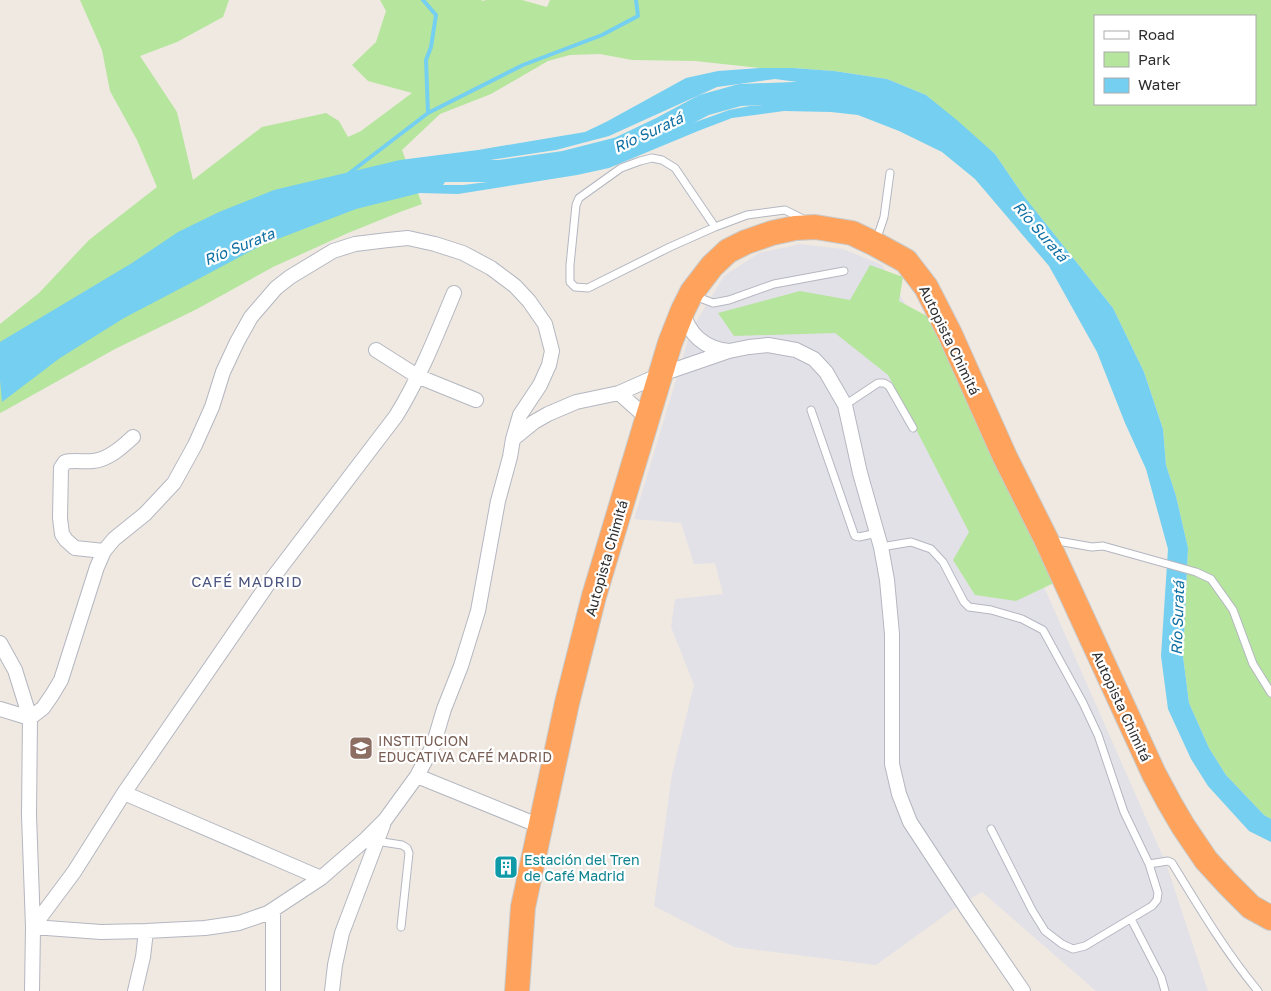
<svg xmlns="http://www.w3.org/2000/svg" width="1271" height="991" font-family="'Golos Text',sans-serif">
<rect width="100%" height="100%" fill="#efe9e1"/>
<!-- industrial -->
<path fill="#e3e1e8" d="M800,244L843,249L882,265L932,349L1049,598L1167,866L1208,991H1096L982,892L959,905L876,965L734,947L654,906L672,774L694,685L671,627L675,599L723,594L715,563L694,564L681,523L634,519L691,330L724,276L759,253Z"/>
<!-- green -->
<path fill="#b6e59e" fill-rule="evenodd" d="M80,0H229L223,17L177,42L140,56L177,112L193,180L262,127L326,113L339,121L348,137L361,131L412,93L368,81L352,65L376,42L386,11L380,0H481L483,1L486,0H522L547,7L550,0H1271V819L1264,815L1226,775L1209,748L1189,703L1183,656L1188,548L1176,496L1166,465L1163,429L1144,372L1113,308L1023,195L995,154L926,95L887,79L834,71L793,68H760L695,61L632,60L600,54L570,55L548,61L491,94L440,114L402,150L422,204L400,212L348,233L273,267L197,309L115,349L4,411L0,413V324L39,293L89,240L157,187L137,140L110,91L102,50ZM1095,16H1255V104H1095Z
M870,265L903,277L899,301L936,321L1058,581L1016,601L975,595L953,560L969,532L888,375L835,333L734,336L718,313L800,291L850,300Z"/>
<!-- water -->
<path fill="#75cff0" fill-rule="evenodd" d="M760,68H793L834,71L887,79L926,95L958,121L995,154L1023,195L1113,308L1144,372L1163,429L1166,465L1176,496L1188,548L1183,656L1189,703L1209,748L1226,775L1264,815L1271,819V842L1249,831L1208,786L1191,759L1168,709L1161,656L1168,549L1146,469L1125,423L1097,352L1049,266L975,179L942,152L899,131L858,115L831,112L784,111L732,118L698,131L609,168L577,175L458,194L420,193L356,209L262,245L189,284L124,318L60,358L2,402L0,380V342L132,263L178,232L219,212L274,190L400,160L478,150L585,132L606,122L686,78L718,71ZM775,79L828,86L862,94L914,117L880,111L844,101L800,102L750,106L729,110L682,127L644,147L600,163L543,175L463,185H443L454,168L490,160L556,150L609,136L717,87Z"/>
<g fill="none" stroke-linecap="round" stroke-linejoin="round">
<!-- stream -->
<path stroke="#75cff0" stroke-width="4" d="M423,0L436,15L431,47L426,60L428,113
M347,175L428,113L523,65L602,35L638,16L636,0"/>
<!-- river -->
<path stroke="#75cff0" stroke-width="22" d="M422,176L436,171H500L564,162L619,148L661,128L704,105L740,95L819,92L909,113L930,125"/>
<!-- lane casing -->
<g stroke="#b4b7c1" stroke-width="9">
<path id="lane" d="M715,227L675,168L662,160L652,158L640,161L621,168L579,198L576,205L570,265V282L575,287L588,288L670,247L715,227L747,215L785,210L805,220
M876,241L884,217L890,173
M695,294L700,298L713,303L729,300L774,284L844,271
M845,405L878,383H884L889,386L913,428
M811,410L854,534L855,536L859,537L877,533
M1052,540L1092,547L1103,546L1196,572L1211,579L1233,610L1253,664L1271,693
M881,547L911,542L931,549L943,562L964,602L969,607L991,610L1022,619L1043,630L1083,703L1098,735L1124,812L1149,864L1158,893L1157,900L1152,906L1085,946L1073,949L1062,944L1045,931L1032,910L991,829
M376,841L402,845L407,848L409,853L401,927
M1149,864L1168,861L1172,863C1199,907 1225,951 1258,991
M1131,919L1161,977L1165,991"/>
</g>
<!-- street casing -->
<g stroke="#b4b7c1" stroke-width="16">
<path id="street" d="M683,311C688,334 705,349 729,351
M376,350L417,376L476,400
M619,393L647,418
M513,439L534,422L548,414L576,402L619,393L662,374L729,351L749,347L768,345L796,350L814,359L826,372L845,405L860,473L881,547L887,580L892,634V764L899,794L910,822L967,909L1023,991
M104,551L75,548L66,540L62,534L60,518L61,468L65,462C74,460 83,462 93,461C108,460 122,447 133,437
M0,643L15,670L30,718L29,815L33,927L32,991
M0,709L30,718
M30,718L43,708L52,695L61,680L97,567L104,551L114,539L145,514L174,483L195,445L212,407L223,372L237,342L251,317L276,288L290,277L333,251L355,244L388,240L408,238L435,244L463,253L491,268L515,286L529,301L545,324L552,351L549,365L540,385L520,415L513,439L510,457L498,501L478,611L461,666L444,709L433,746L417,776L385,820L366,839L321,878L268,913L239,923L205,928L146,931L101,932L33,927
M417,776L540,826
M124,793L321,878
M33,927L74,872L124,793L268,584L396,416C419,379 437,334 454,293
M135,991L143,957L146,931
M273,991V910
M332,991L335,965L342,933L383,825"/>
</g>
<!-- highway casing -->
<g stroke="#c9c9c9" stroke-width="26">
<path id="highway" d="M517,991L523,907L567,703L594,596L670,343L683,310L692,292L712,266L728,251L746,242L772,233L795,228L815,227L852,233L875,244L906,261L926,287L950,334L1005,457L1046,539L1154,774L1169,802L1183,826L1206,860L1228,884L1251,907L1271,918"/>
</g>
<!-- lane -->
<use href="#lane" stroke="#fff" stroke-width="7"/>
<!-- street -->
<use href="#street" stroke="#fff" stroke-width="14"/>
<!-- highway -->
<use href="#highway" stroke="#ffa35c" stroke-width="24"/>
</g>
<!-- icons -->
<defs>
<g id="school-square" transform="scale(1.25)"><rect x="-9" y="-9" width="18" height="18" rx="4" fill="#8d6e63" stroke="#fff"/><path d="M0-5L7-2L0 1L-7-2ZM-4 1L0 2.5L4 1V4Q0 6-4 4Z" fill="#fff"/></g>
<g id="building-square" transform="scale(1.25)"><rect x="-9" y="-9" width="18" height="18" rx="4" fill="#0f9aa8" stroke="#fff"/><path d="M-4-6H4V6H1V3H-1V6H-4ZM-2.5-4.3h1.7v1.8h-1.7ZM.8-4.3h1.7v1.8H.8ZM-2.5-1h1.7V.8h-1.7ZM.8-1h1.7V.8H.8Z" fill="#fff"/></g>
</defs>
<g fill-rule="evenodd">
<use href="#school-square" x="361" y="748"/>
<use href="#building-square" x="506" y="867"/>
</g>
<g text-anchor="middle" dominant-baseline="central" stroke-width="4.5" stroke-linejoin="round" paint-order="stroke">
<!-- street labels -->
<g font-size="14" fill="#2e2e2e" stroke="#fff">
<text transform="translate(950 340) rotate(64)">Autopista Chimitá</text>
<text transform="translate(606 558) rotate(-74)">Autopista Chimitá</text>
<text transform="translate(1122 706) rotate(65)">Autopista Chimitá</text>
</g>
<!-- education labels -->
<g font-size="14" fill="#785e54" stroke="#fff" text-anchor="start">
<text x="378" y="740">INSTITUCION<tspan x="378" dy="16">EDUCATIVA CAFÉ MADRID</tspan></text>
</g>
<!-- culture labels -->
<g font-size="14" fill="#0d838f" stroke="#fff" text-anchor="start">
<text x="524" y="859">Estación del Tren<tspan x="524" dy="16">de Café Madrid</tspan></text>
</g>
<!-- water labels -->
<g font-size="15" font-style="italic" fill="#0d6fa3" stroke="#fff">
<text transform="translate(648 132) rotate(-25)">Río Suratá</text>
<text transform="translate(1041 231) rotate(49)">Río Suratá</text>
<text transform="translate(239 246) rotate(-22)">Río Surata</text>
<text transform="translate(1177 618) rotate(-88)">Río Suratá</text>
</g>
<!-- neighbourhood labels -->
<g font-size="15" letter-spacing="1" fill="#4d5680" stroke="#fff">
<text x="247" y="581">CAFÉ MADRID</text>
</g>
</g>
<!-- legend -->
<rect x="1094" y="15" width="162" height="90" fill="#ffffff" stroke="#ababab"/>
<rect x="1104" y="31" width="25" height="8" fill="#ffffff" stroke="#ababab"/>
<text x="1138" y="40" font-size="15" fill="#2e2e2e">Road</text>
<rect x="1104" y="52" width="25" height="15" fill="#b6e59e" stroke="#ababab"/>
<text x="1138" y="65" font-size="15" fill="#2e2e2e">Park</text>
<rect x="1104" y="78" width="25" height="15" fill="#75cff0" stroke="#ababab"/>
<text x="1138" y="90" font-size="15" fill="#2e2e2e">Water</text>
</svg>
